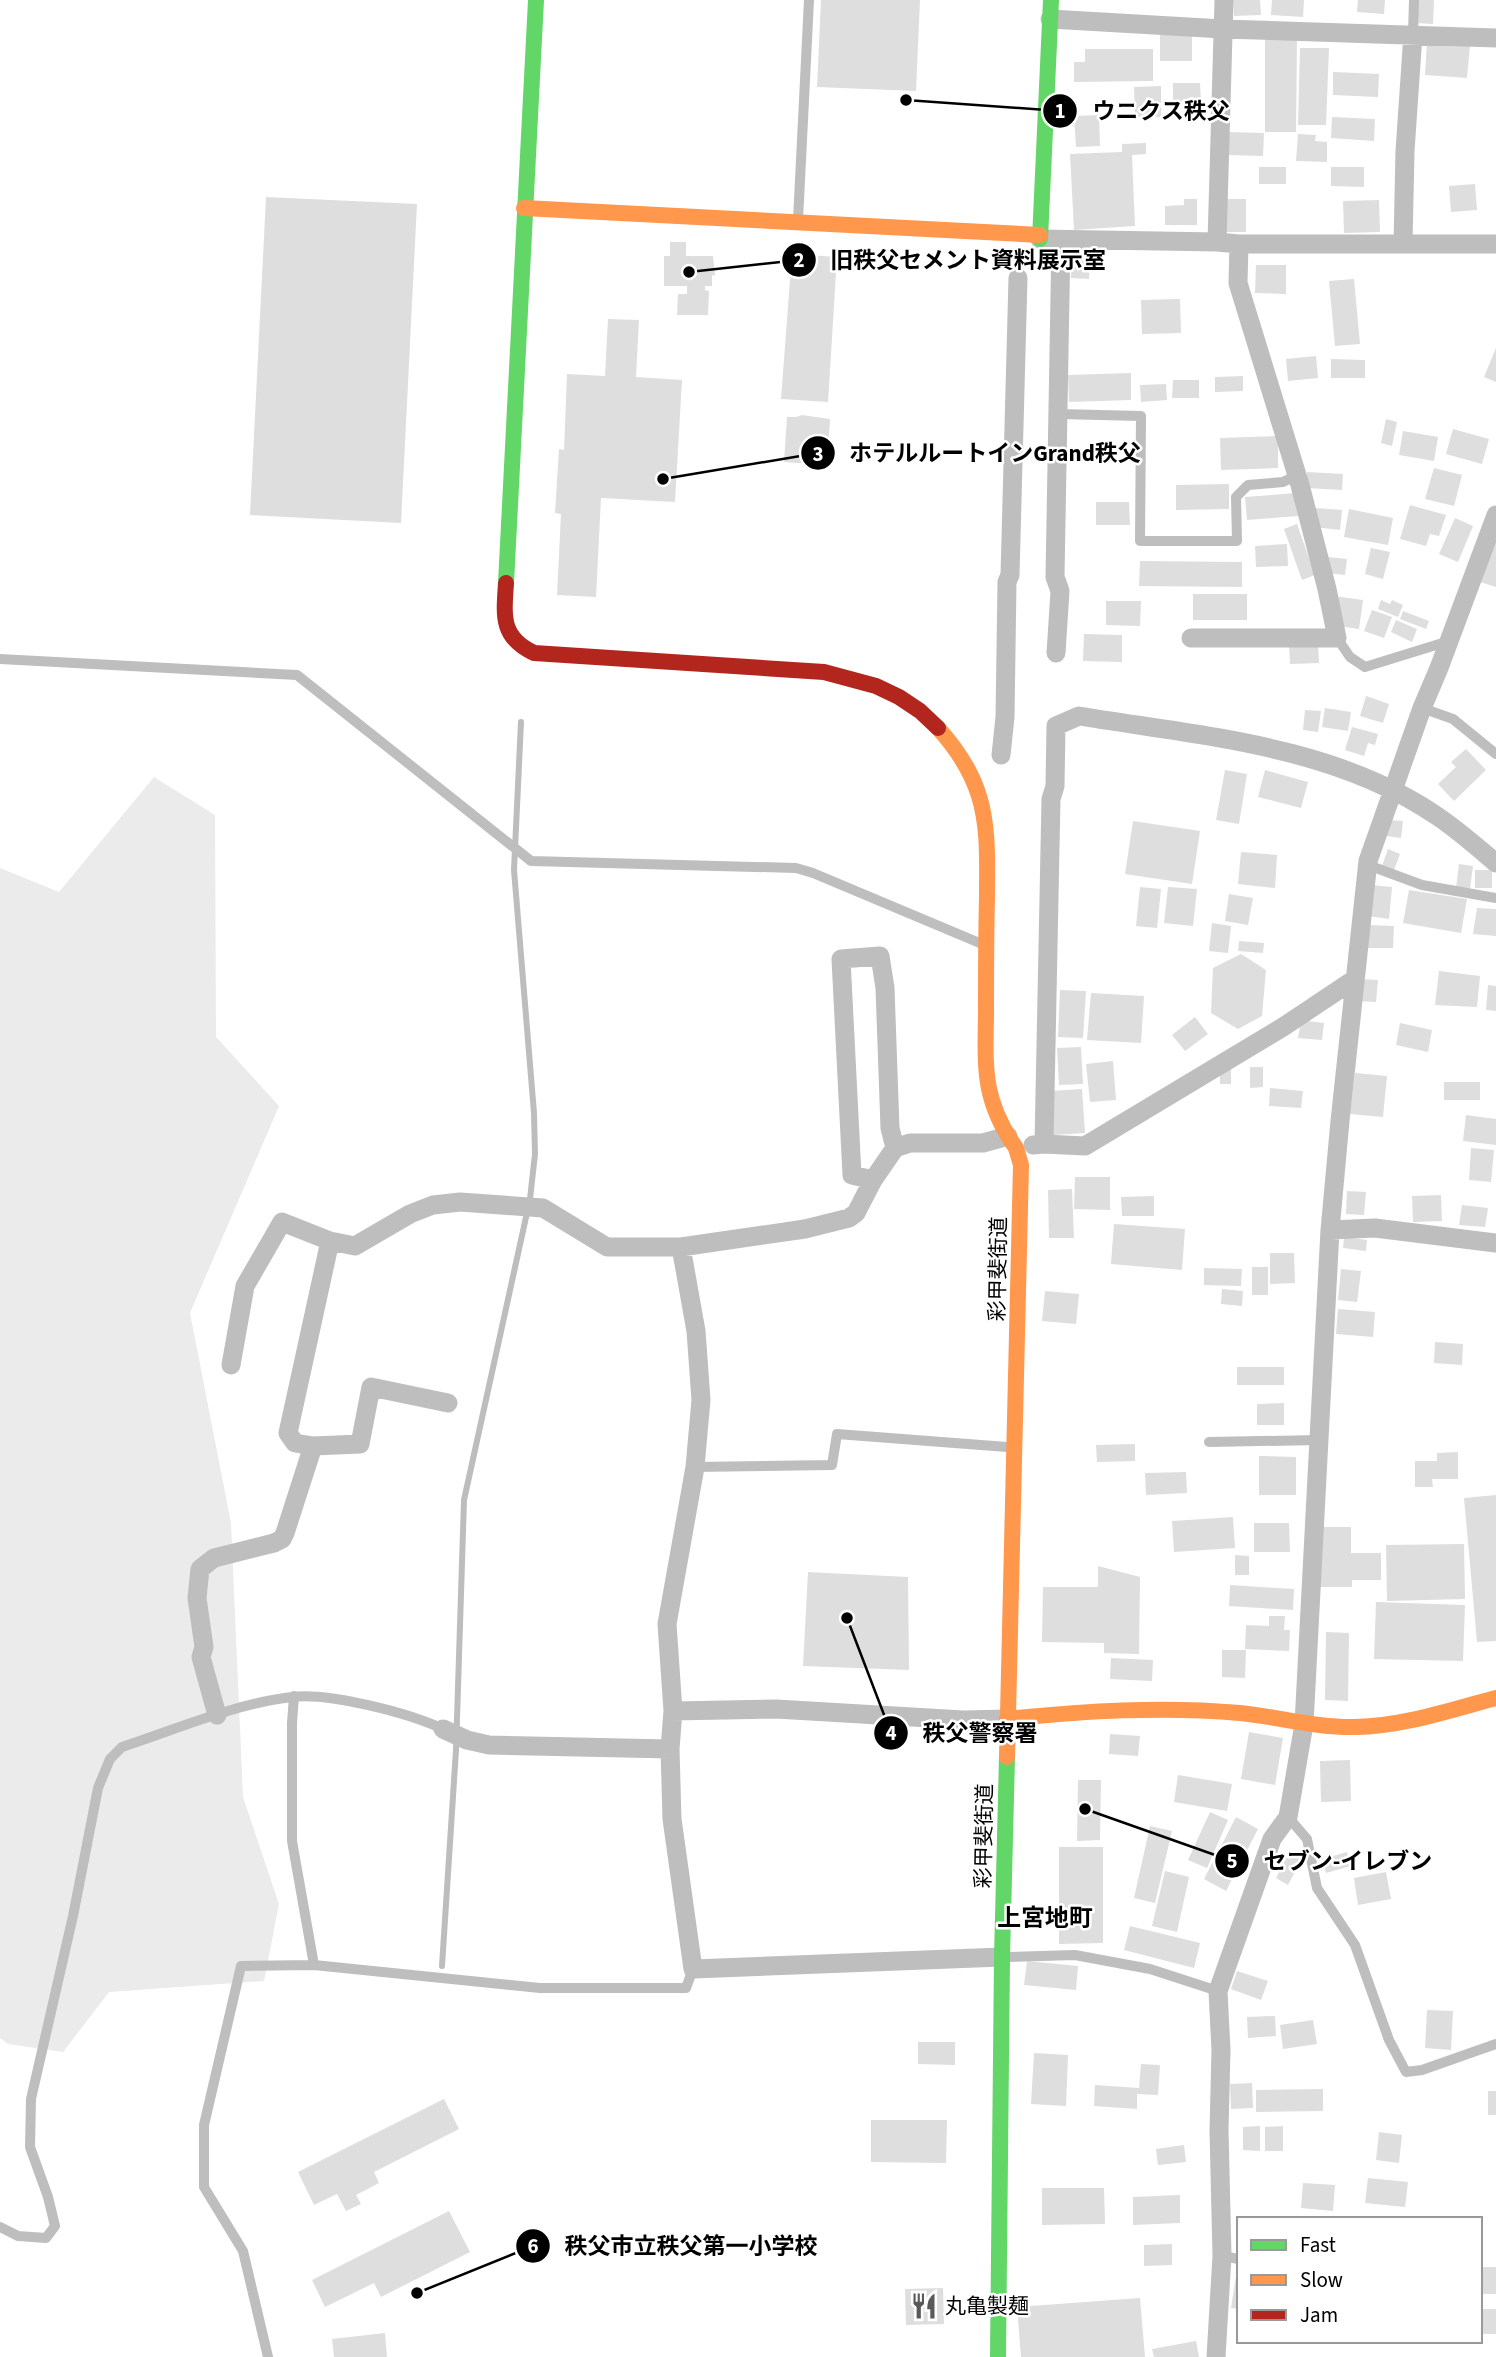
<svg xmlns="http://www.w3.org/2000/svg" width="1496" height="2357" font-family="'Source Sans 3','Noto Sans JP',sans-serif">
<rect width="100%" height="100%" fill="#fff"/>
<!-- green -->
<path fill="#ebebeb" d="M154,777L215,815L216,1037L279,1106L190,1313L231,1523L243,1797L279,1904L264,1981L109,1992L63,2052L8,2044L0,2038V868L59,892Z"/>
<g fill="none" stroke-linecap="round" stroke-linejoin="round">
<!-- stream -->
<path stroke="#bdbdbd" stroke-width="6" d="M442,1966L456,1750L464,1500L530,1199L535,1154L534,1113L514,870L521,722"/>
</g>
<!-- building -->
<path fill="#dedede" d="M821,0H920L916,91L817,87Z
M1233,0H1260L1261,15L1234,16Z
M1272,0H1304L1303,17L1271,15Z
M1358,0H1385L1384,14L1357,12Z
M1417,0H1434L1433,24L1415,23Z
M1160,32H1192V61H1160Z
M1265,35H1297L1296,132H1265Z
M1427,42L1470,45L1467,78L1425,75Z
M1300,48H1329L1326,125H1298Z
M1085,49H1153V81L1074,82V62H1085Z
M1333,72L1379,74L1378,97L1333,95Z
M1173,83H1200L1201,102L1173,103Z
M1161,86V117H1135L1134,87Z
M1099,115L1100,146L1076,147L1074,116Z
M1332,117L1375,119L1374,141L1331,138Z
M1228,132L1264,133L1263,156L1228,155Z
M1298,134L1316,135L1315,141L1327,142V162L1296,161Z
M1146,143V154L1132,155L1135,226L1074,230L1070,154L1122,152V144Z
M1259,167H1286V184H1259Z
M1331,167H1364V187L1331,186Z
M1475,184L1477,210L1451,212L1449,186Z
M266,197L417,204L401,523L250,515Z
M1184,199H1197V225H1165V206L1184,205Z
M1224,199H1246V232H1225Z
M1379,200L1380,232L1344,233L1343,201Z
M670,242H686V256H713L715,276L712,275V286H705V290L709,291L708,315H677L678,294H687V286H664V256H670Z
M792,254L837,257L828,402L781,399Z
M1072,257L1090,258L1089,279L1071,278Z
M1256,265H1286V294L1255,293Z
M1354,279L1360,344L1335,346L1329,281Z
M1180,299L1181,333L1142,334L1141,300Z
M608,319L639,320L636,377L682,380L675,502L601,498L596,597L557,595L561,514L555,513L559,449L564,450L567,374L605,376Z
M1496,348V382L1484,377Z
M1316,356L1318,378L1288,381L1286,359Z
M1331,359L1365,360V378H1331Z
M1131,373V400L1069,402L1068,375Z
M1243,376V391L1215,392V377Z
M1173,380H1199V398H1172Z
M1166,384L1167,400L1141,402L1140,385Z
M802,415L830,419L827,465L784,462L787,417H796Z
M1386,419L1397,422L1392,446L1381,443Z
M1453,429L1489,439L1482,464L1446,454Z
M1403,431L1438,437L1434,461L1399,455Z
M1278,436V468L1221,470L1220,438Z
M1434,468L1462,475L1454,506L1425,499Z
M1307,472L1343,474L1342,490L1306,488Z
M1229,484V509L1176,510V485Z
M1296,493L1298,516L1247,520L1245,497Z
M1096,502H1129L1130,525H1096Z
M1410,505L1446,515L1439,536L1430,534L1426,546L1400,539Z
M1316,508L1342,510L1340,530L1314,527Z
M1349,509L1393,518L1388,545L1344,537Z
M1455,518L1473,526L1458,562L1439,554Z
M1297,524L1315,575L1302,580L1284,529Z
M1496,530V587L1477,581Z
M1287,544L1288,566L1256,567L1255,546Z
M1371,548L1390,552L1383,579L1365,574Z
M1328,557L1347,559L1345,575L1326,573Z
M1140,561L1242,562V587L1139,586Z
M1193,594H1247V620H1193Z
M1333,596L1363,600L1359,629L1338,626Z
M1381,600L1390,604L1392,600L1403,605L1398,617L1378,609Z
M1106,601H1141L1140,626L1106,625Z
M1372,610L1392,617L1384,638L1364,631Z
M1403,611L1429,621L1426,629L1400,619Z
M1396,620L1417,629L1412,642L1391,632Z
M1084,634L1122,635V662L1083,661Z
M1318,644L1319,663L1290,664L1289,646Z
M1366,696L1389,704L1383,723L1360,716Z
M1325,708L1351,712L1348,731L1322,727Z
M1305,710L1321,711L1318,732L1303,730Z
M1352,727L1378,734L1375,745L1368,743L1364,756L1345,750Z
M1466,749L1486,770L1454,801L1438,784L1456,767L1451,762Z
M1225,770L1247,774L1239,824L1216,820Z
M1265,770L1308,782L1301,808L1258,797Z
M1388,820L1403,821L1401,838L1386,836Z
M1133,821L1200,831L1192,884L1125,874Z
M1388,849L1400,854L1394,870L1382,866Z
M1241,852L1277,855L1275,888L1238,884Z
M1459,864L1473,866L1470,889L1456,888Z
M1475,870H1492V888H1475Z
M1371,885L1392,887L1389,919L1368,916Z
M1140,887L1161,889L1157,928L1136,926Z
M1168,887L1197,889L1193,926L1164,923Z
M1409,890L1467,899L1461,933L1403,923Z
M1229,894L1253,898L1248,925L1225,921Z
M1477,908L1496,909V936L1473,934Z
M1212,923L1231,926L1228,953L1209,951Z
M1368,925L1394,926L1393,948H1367Z
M1239,941L1264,943L1263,953L1238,951Z
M1241,954L1266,970L1262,1016L1238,1029L1211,1013L1213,968Z
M1439,971L1480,976L1477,1007L1435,1005Z
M1359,979L1378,980L1376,1002L1357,1001Z
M1488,985L1496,986V1011L1486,1010Z
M1060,990L1086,991L1083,1038L1058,1037Z
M1091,993L1144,996L1141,1043L1087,1040Z
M1195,1017L1208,1034L1185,1051L1172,1035Z
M1301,1020L1324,1023L1322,1040L1298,1038Z
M1400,1023L1432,1030L1428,1052L1396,1045Z
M1081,1047L1083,1084L1059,1085L1057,1048Z
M1113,1061L1116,1100L1090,1102L1086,1064Z
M1231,1062V1084H1220V1063Z
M1250,1067H1263V1087L1250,1088Z
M1355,1073L1387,1076L1383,1117L1350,1114Z
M1444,1082H1480V1100H1444Z
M1270,1088L1303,1091L1301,1108L1269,1106Z
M1082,1089L1085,1133L1053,1135L1050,1091Z
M1466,1115L1496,1119V1145L1463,1141Z
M1471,1148L1494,1150L1491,1182L1469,1180Z
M1075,1177H1110V1210L1074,1209Z
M1072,1189L1074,1238H1049L1048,1190Z
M1347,1191L1366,1192L1364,1215L1346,1214Z
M1441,1195L1442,1221L1413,1222L1412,1196Z
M1154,1196V1216H1122L1121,1197Z
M1462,1205L1488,1208L1485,1227L1459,1225Z
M1114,1224L1185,1229L1182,1270L1111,1264Z
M1344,1237L1367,1240L1366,1251L1343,1248Z
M1270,1253H1294L1295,1283L1270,1284Z
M1252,1267H1268V1295H1252Z
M1204,1268L1242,1269L1241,1286L1204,1285Z
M1341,1269L1361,1271L1357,1302L1338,1300Z
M1222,1289L1243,1291L1242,1306L1221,1304Z
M1045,1291L1079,1294L1076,1324L1042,1321Z
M1338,1309L1375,1312L1373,1337L1336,1334Z
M1435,1342L1463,1344L1462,1365L1434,1363Z
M1237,1367H1284V1385H1237Z
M1284,1403V1425H1257V1404Z
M1135,1444V1461L1097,1462L1096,1445Z
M1458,1452V1479H1432L1433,1487H1415V1461H1437V1453Z
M1259,1456L1296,1457V1495H1259Z
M1186,1472L1187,1493L1146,1495L1145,1473Z
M1496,1495V1641L1477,1642L1464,1498Z
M1233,1517L1235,1548L1174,1552L1172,1521Z
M1254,1523H1289L1290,1552H1254Z
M1317,1527H1351V1553H1381V1580H1352V1587H1316Z
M1464,1544L1465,1599L1387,1601L1386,1545Z
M1235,1555L1249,1556V1575H1235Z
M1098,1566L1140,1577L1139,1654L1104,1653V1643L1042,1642L1043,1587H1098Z
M808,1572L908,1577L909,1670L803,1666Z
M1230,1585L1294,1589L1293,1610L1229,1606Z
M1376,1602L1465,1605L1463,1661L1374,1659Z
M1269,1616H1285L1284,1630H1290L1289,1651L1245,1649L1246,1625L1269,1626Z
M1326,1632L1349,1633L1348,1701L1325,1700Z
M1222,1650H1246L1245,1678L1222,1677Z
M1111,1658L1153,1660L1152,1681L1110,1679Z
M1249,1732L1283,1738L1275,1785L1241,1779Z
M1110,1734L1140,1736L1138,1756L1109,1754Z
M1350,1760L1351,1801L1321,1802L1320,1761Z
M1178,1775L1232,1784L1227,1811L1174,1802Z
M1078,1780H1101L1100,1840L1077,1841Z
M1210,1812L1228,1820L1207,1868L1188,1860Z
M1236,1817L1258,1829L1226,1891L1204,1879Z
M1150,1826L1172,1831L1155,1903L1134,1898Z
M1059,1847H1103V1943L1059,1944Z
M1347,1852L1351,1866L1326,1873L1322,1859Z
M1289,1853L1301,1860L1288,1885L1276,1878Z
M1165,1871L1189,1877L1177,1932L1152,1926Z
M1386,1872L1391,1899L1358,1905L1354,1878Z
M1130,1926L1200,1943L1194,1968L1124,1950Z
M1027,1961L1078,1966L1076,1990L1024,1985Z
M1237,1971L1268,1981L1261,2000L1231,1989Z
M1427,2010L1453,2011L1451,2050L1425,2048Z
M1275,2016L1276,2036L1248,2038L1247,2017Z
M1313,2020L1317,2044L1283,2049L1280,2025Z
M918,2042H955V2065L918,2064Z
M1034,2053L1068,2055L1066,2106L1031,2104Z
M1141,2064L1160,2065L1158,2095L1137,2094V2109L1094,2106L1095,2085L1139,2088Z
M1252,2083L1253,2108L1231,2109L1230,2084Z
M1323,2089V2111L1256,2112V2090Z
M1488,2091H1496V2115H1488Z
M444,2099L459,2129L374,2172L379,2183L356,2195L361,2204L346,2211L337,2194L314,2205L298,2172Z
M871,2120H947L946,2163L871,2162Z
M1260,2126V2151L1243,2150V2127Z
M1283,2126V2151H1265V2127Z
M1379,2132L1402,2135L1399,2163L1376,2160Z
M1184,2145L1186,2162L1158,2165L1156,2149Z
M1368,2178L1408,2182L1405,2207L1365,2203Z
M1303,2183L1335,2185L1333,2211L1301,2208Z
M1042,2188H1104L1105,2224L1042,2225Z
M1180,2195V2223L1133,2225V2197Z
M449,2211L470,2252L381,2297L374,2283L325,2307L312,2280Z
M1172,2244V2265L1144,2266V2245Z
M1480,2267H1496V2294H1480Z
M1236,2276L1239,2277V2309L1231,2308Z
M943,2288L944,2324L906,2325L905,2289Z
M1140,2298L1145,2357H1021L1017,2307Z
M1480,2309H1496V2334H1480Z
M385,2333L387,2357H334L332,2339Z
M1196,2341L1199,2357H1154L1152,2349Z"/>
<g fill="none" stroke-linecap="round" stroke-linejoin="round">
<!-- lane -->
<path stroke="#bebebe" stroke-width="10" d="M1413,34L1414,0
M798,220L809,0
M1059,414L1141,416L1140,541H1237L1236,497L1248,485L1283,482L1297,475
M1337,638L1350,657L1365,667L1449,641
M0,659L297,675L531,861L796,868L813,873L982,944
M1422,708L1453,719L1496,754
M1368,865L1422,885L1496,898
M1209,1442L1319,1440
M695,1467L832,1465L837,1434L1007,1447
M294,1696L292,1723V1841L314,1965
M1288,1817L1307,1839L1317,1888L1355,1945L1389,2040L1406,2072L1422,2070L1496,2044
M1007,1957L1075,1955L1150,1969L1218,1991
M0,2227L18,2236L46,2238L55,2226L48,2197L30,2147L31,2099L73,1916L98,1788L110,1759L122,1747C177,1729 234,1704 292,1697C328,1692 409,1713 443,1729
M1222,2256L1239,2259
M268,2357L243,2251L204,2187V2125L241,1966L314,1965L540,1988H686L693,1969"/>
<!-- street -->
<path stroke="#bebebe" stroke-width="19" d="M1050,19L1223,29L1496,38
M1040,239L1217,242L1239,244H1496
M1217,242L1224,0
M1403,244L1405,151L1413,34
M1191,638H1337L1327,589L1300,485L1238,283L1239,244
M1056,653L1060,591L1055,577L1061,240
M1001,755L1005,717L1007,582L1010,575L1018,278
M1044,1144L1051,799L1055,786L1056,726L1079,716C1200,736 1333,745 1437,816C1458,830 1477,847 1496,863
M1033,1145L1044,1144L1085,1146L1283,1027L1355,979
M873,1180L852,1175L841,959L880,956L885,988L890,1128L895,1148
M1330,1230L1375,1228L1496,1243
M681,1247L696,1331L701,1400L695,1467L667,1624L673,1711L670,1749L672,1819L693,1969L1002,1957
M231,1365L245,1286L282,1222L330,1241
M313,1446L360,1444L371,1387L448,1403
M673,1711L776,1709L963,1720L1007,1719
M217,1715L201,1657L204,1647L197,1598L200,1569L214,1558L274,1543L282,1539L285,1533L313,1446L295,1443L288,1433L330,1241L355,1246L410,1214L433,1205L460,1202L543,1208L607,1247H681L805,1229L849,1218L856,1213L873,1180L895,1148L910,1143H983L1008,1136
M443,1729L467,1740L489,1745L670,1749
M1216,2357L1222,2256L1219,2130L1221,2050L1218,1991L1272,1839L1288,1817L1304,1724L1330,1230L1340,1121L1368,861L1422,708L1439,668L1496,515"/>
<!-- fast -->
<path stroke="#63d668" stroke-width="16" d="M1040,239L1051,0
M506,583L536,0
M998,2357L1002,1957L1007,1757"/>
<!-- slow -->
<path stroke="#ff974d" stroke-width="16" d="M524,208L1040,235
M938,728C956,748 971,770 979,796C989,828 987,864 987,897C986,937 986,976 986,1015C985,1070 983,1101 1016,1148
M1007,1719C1084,1711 1162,1706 1240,1713C1279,1717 1317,1728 1356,1727C1404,1726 1450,1710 1496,1698
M1007,1757L1021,1165L1016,1148"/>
<!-- jam -->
<path stroke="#b3261e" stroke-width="16" d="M506,583C504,615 500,637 534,653L824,672L876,686L899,697L920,711L938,728"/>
</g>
<!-- icons -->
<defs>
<g id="restaurant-bare" transform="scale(2.1)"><path d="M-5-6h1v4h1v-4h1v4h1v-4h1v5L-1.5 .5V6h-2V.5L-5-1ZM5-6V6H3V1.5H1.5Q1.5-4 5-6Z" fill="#595959" stroke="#fff" stroke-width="2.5" paint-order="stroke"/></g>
</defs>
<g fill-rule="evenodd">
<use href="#restaurant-bare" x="924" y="2306"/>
</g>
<g text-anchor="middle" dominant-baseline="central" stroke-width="5" stroke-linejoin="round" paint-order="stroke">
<!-- street labels -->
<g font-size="21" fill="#000" stroke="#fff">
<text transform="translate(998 1269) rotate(-89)">彩甲斐街道</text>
<text transform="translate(984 1836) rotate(-89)">彩甲斐街道</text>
</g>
<!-- poi labels -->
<g font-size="21" fill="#000" stroke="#fff" text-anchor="start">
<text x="945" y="2306">丸亀製麺</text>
</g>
<!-- quarter labels -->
<g font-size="24" font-weight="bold" fill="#000" stroke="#fff">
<text x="1045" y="1918">上宮地町</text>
</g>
</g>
<!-- callouts -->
<path fill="none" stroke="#000" stroke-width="2.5" d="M906 100L1060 111M689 272L799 260M663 479L818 453M847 1618L891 1733M1085 1809L1232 1861M417 2293L533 2246"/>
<g fill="#000" stroke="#fff" stroke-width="2.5">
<circle cx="906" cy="100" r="7"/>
<circle cx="689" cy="272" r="7"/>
<circle cx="663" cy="479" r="7"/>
<circle cx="847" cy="1618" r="7"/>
<circle cx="1085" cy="1809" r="7"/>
<circle cx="417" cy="2293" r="7"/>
<circle cx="1060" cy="111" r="18"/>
<circle cx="799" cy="260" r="18"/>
<circle cx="818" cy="453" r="18"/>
<circle cx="891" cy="1733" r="18"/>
<circle cx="1232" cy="1861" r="18"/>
<circle cx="533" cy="2246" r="18"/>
</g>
<g font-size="21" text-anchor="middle" font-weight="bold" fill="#fff">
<text x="1060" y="118">1</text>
<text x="799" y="267">2</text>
<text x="818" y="461">3</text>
<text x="891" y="1740">4</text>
<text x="1232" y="1868">5</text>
<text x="533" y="2253">6</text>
</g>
<g font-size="23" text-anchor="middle" font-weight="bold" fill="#000" stroke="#fff" stroke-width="5" stroke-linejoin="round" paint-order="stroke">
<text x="1161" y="119">ウニクス秩父</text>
<text x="968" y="268">旧秩父セメント資料展示室</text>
<text x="995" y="461">ホテルルートインGrand秩父</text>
<text x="980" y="1741">秩父警察署</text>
<text x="1348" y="1869">セブン-イレブン</text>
<text x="691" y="2254">秩父市立秩父第一小学校</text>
</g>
<!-- legend -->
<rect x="1237" y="2217" width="245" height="126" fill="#ffffff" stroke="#999999" stroke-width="2"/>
<rect x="1251" y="2240" width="35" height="10" fill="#63d668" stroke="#999999" stroke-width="2"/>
<text x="1300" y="2252" font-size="21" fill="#000000">Fast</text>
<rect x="1251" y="2275" width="35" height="10" fill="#ff974d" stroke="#999999" stroke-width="2"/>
<text x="1300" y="2287" font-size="21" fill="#000000">Slow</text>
<rect x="1251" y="2310" width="35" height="10" fill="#b3261e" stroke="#999999" stroke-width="2"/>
<text x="1300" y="2322" font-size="21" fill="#000000">Jam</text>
</svg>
